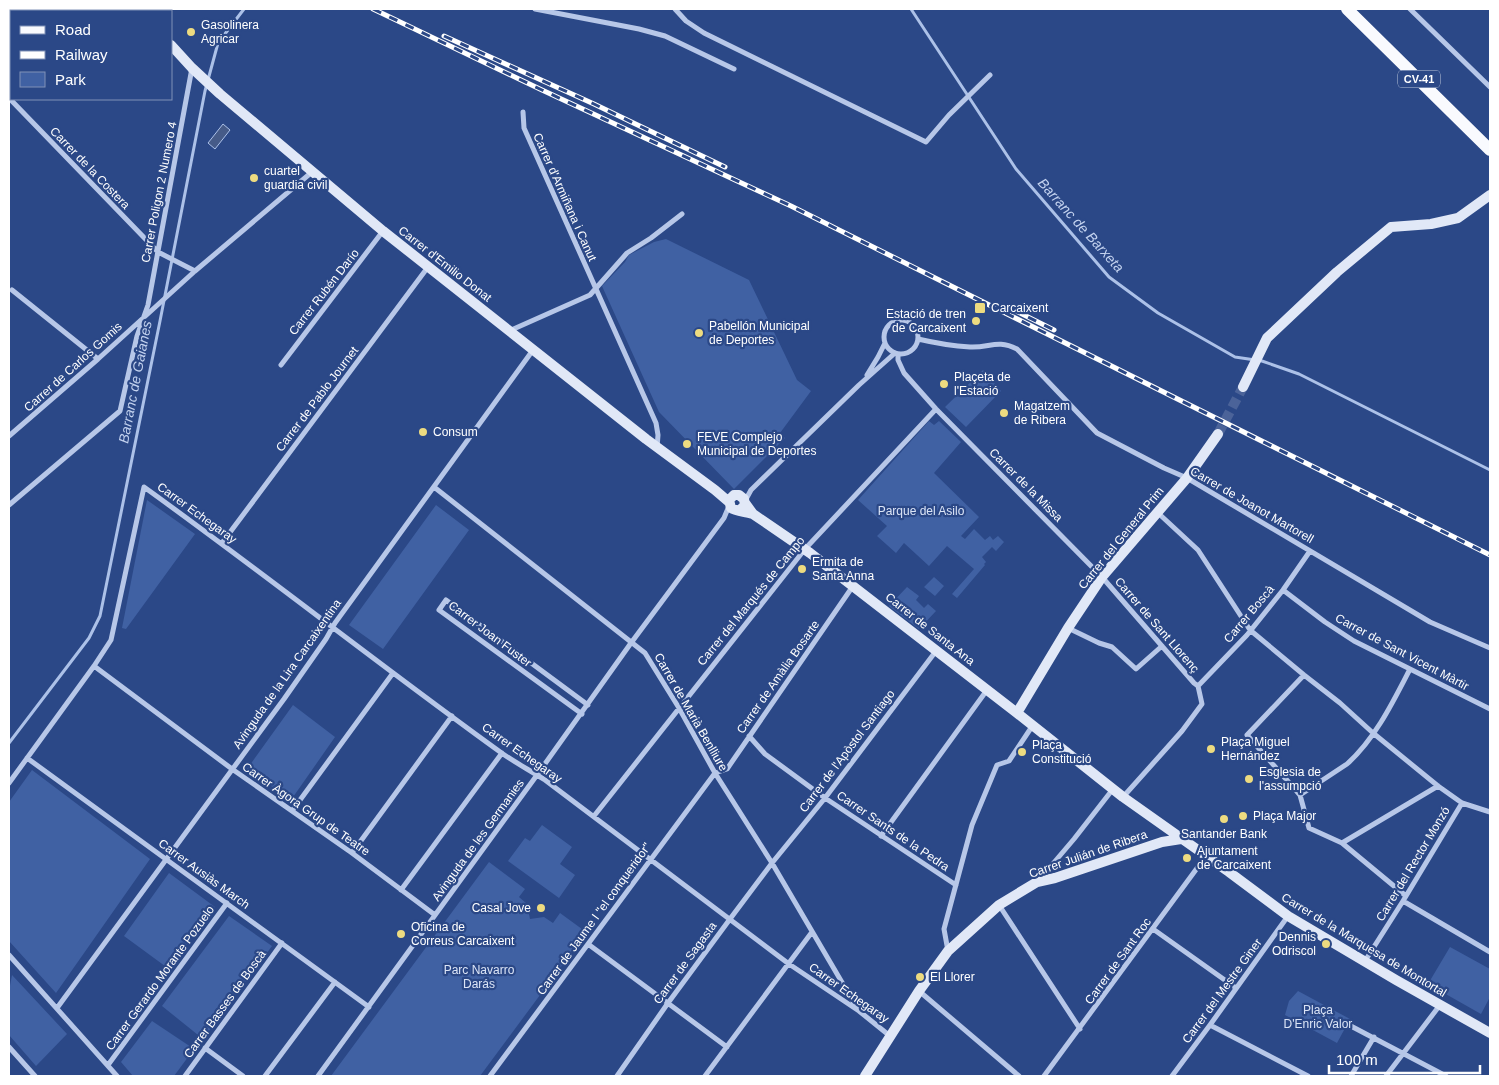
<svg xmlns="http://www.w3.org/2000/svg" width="1499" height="1085" font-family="Arial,sans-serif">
<rect width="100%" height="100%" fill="#2b4887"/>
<!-- green -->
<path fill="#4061a3" d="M666,239L749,280L797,380L811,391L780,433L785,438L734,489L659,412L602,286L625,262L629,255L654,242Z
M983,370L1001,391L966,427L945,407Z
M929,421L934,425L939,421L961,442L934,473L979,517L961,536L965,539L974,529L985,540L990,536L993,540L998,536L1004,542L996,551L992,547L982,557L986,562L984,564L985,565L957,598L952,594L974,569L947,546L929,566L904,543L896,553L877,536L887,526L858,500Z
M147,500L195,534L126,629L122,628Z
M436,505L469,530L383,649L349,625Z
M934,577L944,586L935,596L924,587Z
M907,587L919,596L916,600L924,608L928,604L936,611L919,629L889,606Z
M293,705L335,737L291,800L247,769Z
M32,770L150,859L56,993L9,941V802Z
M542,825L572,847L560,864L575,875L559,898L508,861L525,838L530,841Z
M489,862L525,889L519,897L527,904L530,919L544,917L553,923L560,913L586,932L583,937L480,1076H331Z
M169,873L215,907L169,969L124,936Z
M229,916L272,946L203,1039L162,1006Z
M1450,947L1490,969V997L1481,1014L1428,984Z
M12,975L67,1034L36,1066L9,1035V991Z
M1298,991L1350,1019L1337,1043L1285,1015L1289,1001Z
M152,1021L194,1049L174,1076H133L121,1062Z"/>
<!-- water -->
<path fill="#465b88" stroke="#acc1e8" d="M223,124L230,130L215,149L208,143Z"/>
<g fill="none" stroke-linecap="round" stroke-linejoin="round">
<!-- stream -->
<path stroke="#acc1e8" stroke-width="3" d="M911,9L1016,169L1109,277L1158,313L1235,357L1262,361L1299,374L1490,470
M9,743L89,638L100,616L160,321L205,91L218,43L244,9"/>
<!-- secondary-tunnel -->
<path stroke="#4b6399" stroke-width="10" stroke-dasharray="10 5" stroke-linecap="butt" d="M1218,434L1243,387"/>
<!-- street -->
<path stroke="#b7c7e8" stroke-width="5" d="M535,9L639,29L665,36L734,69
M675,9L686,21L704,33L926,142L949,115L990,75
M1410,9L1490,87
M9,98L158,252L195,271
M523,112L524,128L656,423L658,435L657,448
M12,290L98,359
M884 337a17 17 0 1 1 34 0a17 17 0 1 1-34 0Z
M509,331L590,295L627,253L651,238L682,214
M918,339C935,343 953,346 970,347C990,348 997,339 1017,349L1097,433L1164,468L1187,478L1430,622L1490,648
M898,354V360L904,373L936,409L1102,577L1194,683L1198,686
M281,365L383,231
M867,375L878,357L885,343
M9,436L98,359L195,271L312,172
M434,487L645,653L679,708L715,773L772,863L857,1008
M745,501L751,490L859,385L895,353
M9,505L120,411L137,336L148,305L192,68
M1157,512L1198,550L1250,630L1304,675L1340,703L1373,733L1438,786L1462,803L1490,812
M222,543L428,267
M1283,590L1325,622L1354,641L1490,709
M1068,628L1099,643L1112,647L1136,669L1162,646
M94,666L232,769L352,853L435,915
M1304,675L1247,735L1300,795L1309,828L1342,843L1406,896
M1198,686L1247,635L1283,590L1310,551
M582,714L439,610L446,600L588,705
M749,736L765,754L825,798L956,885
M27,758L369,1007
M9,783L94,666L111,640L144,487C265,574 382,667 503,754C516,763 531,771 545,780L789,964L859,1011L890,1036
M1300,795L1347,764C1375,739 1393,702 1410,669
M1123,797L1182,731L1202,704L1198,686
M292,811L393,673
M594,816L805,549L936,409
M881,836L987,690
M1342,843L1438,786
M352,853L452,716
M1040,879L1074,839L1113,789
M401,890L502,753
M1403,901L1490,952
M999,905L1080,1029
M1153,929L1236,988
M588,944L727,1047
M948,951L944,929L972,825L997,765L1009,761L1033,725
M9,955L117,1076
M1365,961L1403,901L1462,803
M919,991L1019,1076
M57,1008L284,699L326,639L335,623L533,350
M1347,1024L1446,1076
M1210,1025L1308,1076
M9,1047L35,1076
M205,1048L243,1076
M108,1065L227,903
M185,1076L282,943
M265,1076L335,982
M318,1076L537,775L631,643L724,518L729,506
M490,1076L715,773L727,769L853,586
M617,1076L668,1003L730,919L772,863L825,798L936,651
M705,1076L812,932
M1044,1076L1206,856
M1172,1076L1210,1025L1288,916
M1351,1076L1374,1037
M1386,1076L1440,1005"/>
<!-- secondary -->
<path stroke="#e1e8f7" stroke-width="10" d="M137,9L139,11
M171,45L192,68L220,94L383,231L646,439L715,490L729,502
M1243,387L1267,338L1337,272L1391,227L1431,224L1458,218L1490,195
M745,503L753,514L810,553L1017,713L1123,797L1229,872L1288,916L1396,980L1490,1033
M740,510L745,505L744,499L739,495H734L729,500L731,508C735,511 747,512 753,514
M1017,713L1068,628L1102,577L1187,478L1218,434
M865,1076L919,991L948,951L999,905L1037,882L1055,878L1162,842L1181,839"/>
<!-- primary -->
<path stroke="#f9fafe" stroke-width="12" d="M1347,9L1490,150"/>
<!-- rail casing -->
<g stroke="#fff" stroke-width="5">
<path id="rail" d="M373,9L542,90L791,206L1490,555
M444,36L594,104L725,167
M1012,309L1054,330"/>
</g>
<!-- rail -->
<use href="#rail" stroke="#2b4887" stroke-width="3" stroke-dasharray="9" stroke-linecap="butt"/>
</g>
<!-- markers -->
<g fill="#eddb80" stroke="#2b4887" stroke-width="2">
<circle cx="191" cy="32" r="5"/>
<circle cx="254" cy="178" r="5"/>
<rect x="974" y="302" width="12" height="12" rx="2.5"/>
<circle cx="976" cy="321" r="5"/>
<circle cx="699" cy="333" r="5"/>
<circle cx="944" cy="384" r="5"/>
<circle cx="1004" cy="413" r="5"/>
<circle cx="423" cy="432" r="5"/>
<circle cx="687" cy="444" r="5"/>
<circle cx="802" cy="569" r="5"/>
<circle cx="1211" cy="749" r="5"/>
<circle cx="1022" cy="752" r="5"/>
<circle cx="1249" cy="779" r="5"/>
<circle cx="1243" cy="816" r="5"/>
<circle cx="1224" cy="819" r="5"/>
<circle cx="1187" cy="858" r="5"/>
<circle cx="541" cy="908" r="5"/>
<circle cx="401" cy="934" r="5"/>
<circle cx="1326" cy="944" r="5"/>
<circle cx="920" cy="977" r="5"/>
</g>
<g text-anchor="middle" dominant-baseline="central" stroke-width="4.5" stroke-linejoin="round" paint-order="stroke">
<!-- shield labels -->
<rect fill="#2b4887" stroke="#bfc8db" stroke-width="1" x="1398" y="70.5" width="42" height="17" rx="4"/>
<g font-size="11" font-weight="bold" fill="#fff">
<text x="1419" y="79">CV-41</text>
</g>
<!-- poi labels -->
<g font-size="12" fill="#fff" stroke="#2b4887" text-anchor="start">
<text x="201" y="25">Gasolinera<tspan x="201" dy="14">Agricar</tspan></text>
<text x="264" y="171">cuartel<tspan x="264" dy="14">guardia civil</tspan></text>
<text x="991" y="308">Carcaixent</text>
<text x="966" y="314" text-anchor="end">Estació de tren<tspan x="966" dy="14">de Carcaixent</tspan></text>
<text x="709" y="326">Pabellón Municipal<tspan x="709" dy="14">de Deportes</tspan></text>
<text x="954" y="377">Plaçeta de<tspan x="954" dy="14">l'Estació</tspan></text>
<text x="1014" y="406">Magatzem<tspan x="1014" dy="14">de Ribera</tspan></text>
<text x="433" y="432">Consum</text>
<text x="697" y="437">FEVE Complejo<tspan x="697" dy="14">Municipal de Deportes</tspan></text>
<text x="812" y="562">Ermita de<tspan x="812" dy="14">Santa Anna</tspan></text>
<text x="1221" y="742">Plaça Miguel<tspan x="1221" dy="14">Hernández</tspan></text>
<text x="1032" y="745">Plaça<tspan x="1032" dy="14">Constitució</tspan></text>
<text x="1259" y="772">Esglesia de<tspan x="1259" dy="14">l'assumpció</tspan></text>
<text x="1253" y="816">Plaça Major</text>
<text x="1224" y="834" text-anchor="middle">Santander Bank</text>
<text x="1197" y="851">Ajuntament<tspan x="1197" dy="14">de Carcaixent</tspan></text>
<text x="531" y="908" text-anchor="end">Casal Jove</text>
<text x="411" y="927">Oficina de<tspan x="411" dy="14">Correus Carcaixent</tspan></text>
<text x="1316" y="937" text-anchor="end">Dennis<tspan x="1316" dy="14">Odriscol</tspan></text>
<text x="930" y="977">El Llorer</text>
</g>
<!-- street labels -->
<g font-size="12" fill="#fff" stroke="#2b4887">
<text transform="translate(90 168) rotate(46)">Carrer de la Costera</text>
<text transform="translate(159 192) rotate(-79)">Carrer Poligon 2 Numero 4</text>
<text transform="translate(565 197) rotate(66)">Carrer d'Armiñana i Canut</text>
<text transform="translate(445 264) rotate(38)">Carrer d'Emilio Donat</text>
<text transform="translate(324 292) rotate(-52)">Carrer Rubén Darío</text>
<text transform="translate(73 367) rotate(-42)">Carrer de Carlos Gomis</text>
<text transform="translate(317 399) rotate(-53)">Carrer de Pablo Journet</text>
<text transform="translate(1026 485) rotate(45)">Carrer de la Missa</text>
<text transform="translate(1252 505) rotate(30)">Carrer de Joanot Martorell</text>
<text transform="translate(197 513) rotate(36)">Carrer Echegaray</text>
<text transform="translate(1121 538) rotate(-51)">Carrer del General Prim</text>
<text transform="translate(751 601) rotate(-51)">Carrer del Marqués de Campo</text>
<text transform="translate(1249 614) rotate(-50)">Carrer Boscà</text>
<text transform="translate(1157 625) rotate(49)">Carrer de Sant Llorenç</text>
<text transform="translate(930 629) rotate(38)">Carrer de Santa Ana</text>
<text transform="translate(490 634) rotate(37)">Carrer Joan Fuster</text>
<text transform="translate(1402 652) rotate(28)">Carrer de Sant Vicent Màrtir</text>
<text transform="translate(287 674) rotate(-55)">Avinguda de la Lira Carcaixentina</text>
<text transform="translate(778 677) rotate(-55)">Carrer de Amàlia Bosarte</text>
<text transform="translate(691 712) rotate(60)">Carrer de Marià Benlliure</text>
<text transform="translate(847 751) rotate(-53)">Carrer de l'Apòstol Santiago</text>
<text transform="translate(522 753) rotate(35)">Carrer Echegaray</text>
<text transform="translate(306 809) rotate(35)">Carrer Àgora Grup de Teatre</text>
<text transform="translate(893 831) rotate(34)">Carrer Sants de la Pedra</text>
<text transform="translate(478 840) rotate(-54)">Avinguda de les Germanies</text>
<text transform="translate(1088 854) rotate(-19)">Carrer Julián de Ribera</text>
<text transform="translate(1413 864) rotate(-59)">Carrer del Rector Monzó</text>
<text transform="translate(204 874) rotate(36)">Carrer Ausiàs March</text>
<text transform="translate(594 919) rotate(-54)">Carrer de Jaume I "el conqueridor"</text>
<text transform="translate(1364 945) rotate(31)">Carrer de la Marquesa de Montortal</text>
<text transform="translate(1118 961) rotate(-54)">Carrer de Sant Roc</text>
<text transform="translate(685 963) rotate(-54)">Carrer de Sagasta</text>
<text transform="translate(160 978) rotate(-54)">Carrer Gerardo Morante Pozuelo</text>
<text transform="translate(1222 991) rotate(-54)">Carrer del Mestre Giner</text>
<text transform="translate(849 993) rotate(35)">Carrer Echegaray</text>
<text transform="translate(225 1004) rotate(-54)">Carrer Basses de Boscà</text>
</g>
<!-- park labels -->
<g font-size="12" fill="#dbe4f6" stroke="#2b4887">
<text x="921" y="511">Parque del Asilo</text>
<text x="479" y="970">Parc Navarro<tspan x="479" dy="14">Darás</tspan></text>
<text x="1318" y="1010">Plaça<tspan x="1318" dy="14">D'Enric Valor</tspan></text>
</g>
<!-- water labels -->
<g font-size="14" font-style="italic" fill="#c3d2ef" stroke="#2b4887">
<text transform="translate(1081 225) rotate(48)">Barranc de Barxeta</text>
<text transform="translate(135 382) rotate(-79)">Barranc de Gaianes</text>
</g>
</g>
<!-- border -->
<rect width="1499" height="1085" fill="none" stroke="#ffffff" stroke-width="20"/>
<!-- legend -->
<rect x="10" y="10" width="162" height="90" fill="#2b4887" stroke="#8091b7"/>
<rect x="20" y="26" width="25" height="8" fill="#f9fafe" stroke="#8091b7"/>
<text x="55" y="35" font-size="15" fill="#ffffff">Road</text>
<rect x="20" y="51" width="25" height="8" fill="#ffffff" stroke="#8091b7"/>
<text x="55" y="60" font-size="15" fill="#ffffff">Railway</text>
<rect x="20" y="72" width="25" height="15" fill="#4061a3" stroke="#8091b7"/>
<text x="55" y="85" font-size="15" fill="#ffffff">Park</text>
<!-- scale -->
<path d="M1329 1065v8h151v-8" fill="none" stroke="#ffffff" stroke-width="2.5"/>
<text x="1336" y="1065" font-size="15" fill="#ffffff" stroke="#2b4887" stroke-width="4" paint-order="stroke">100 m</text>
</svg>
